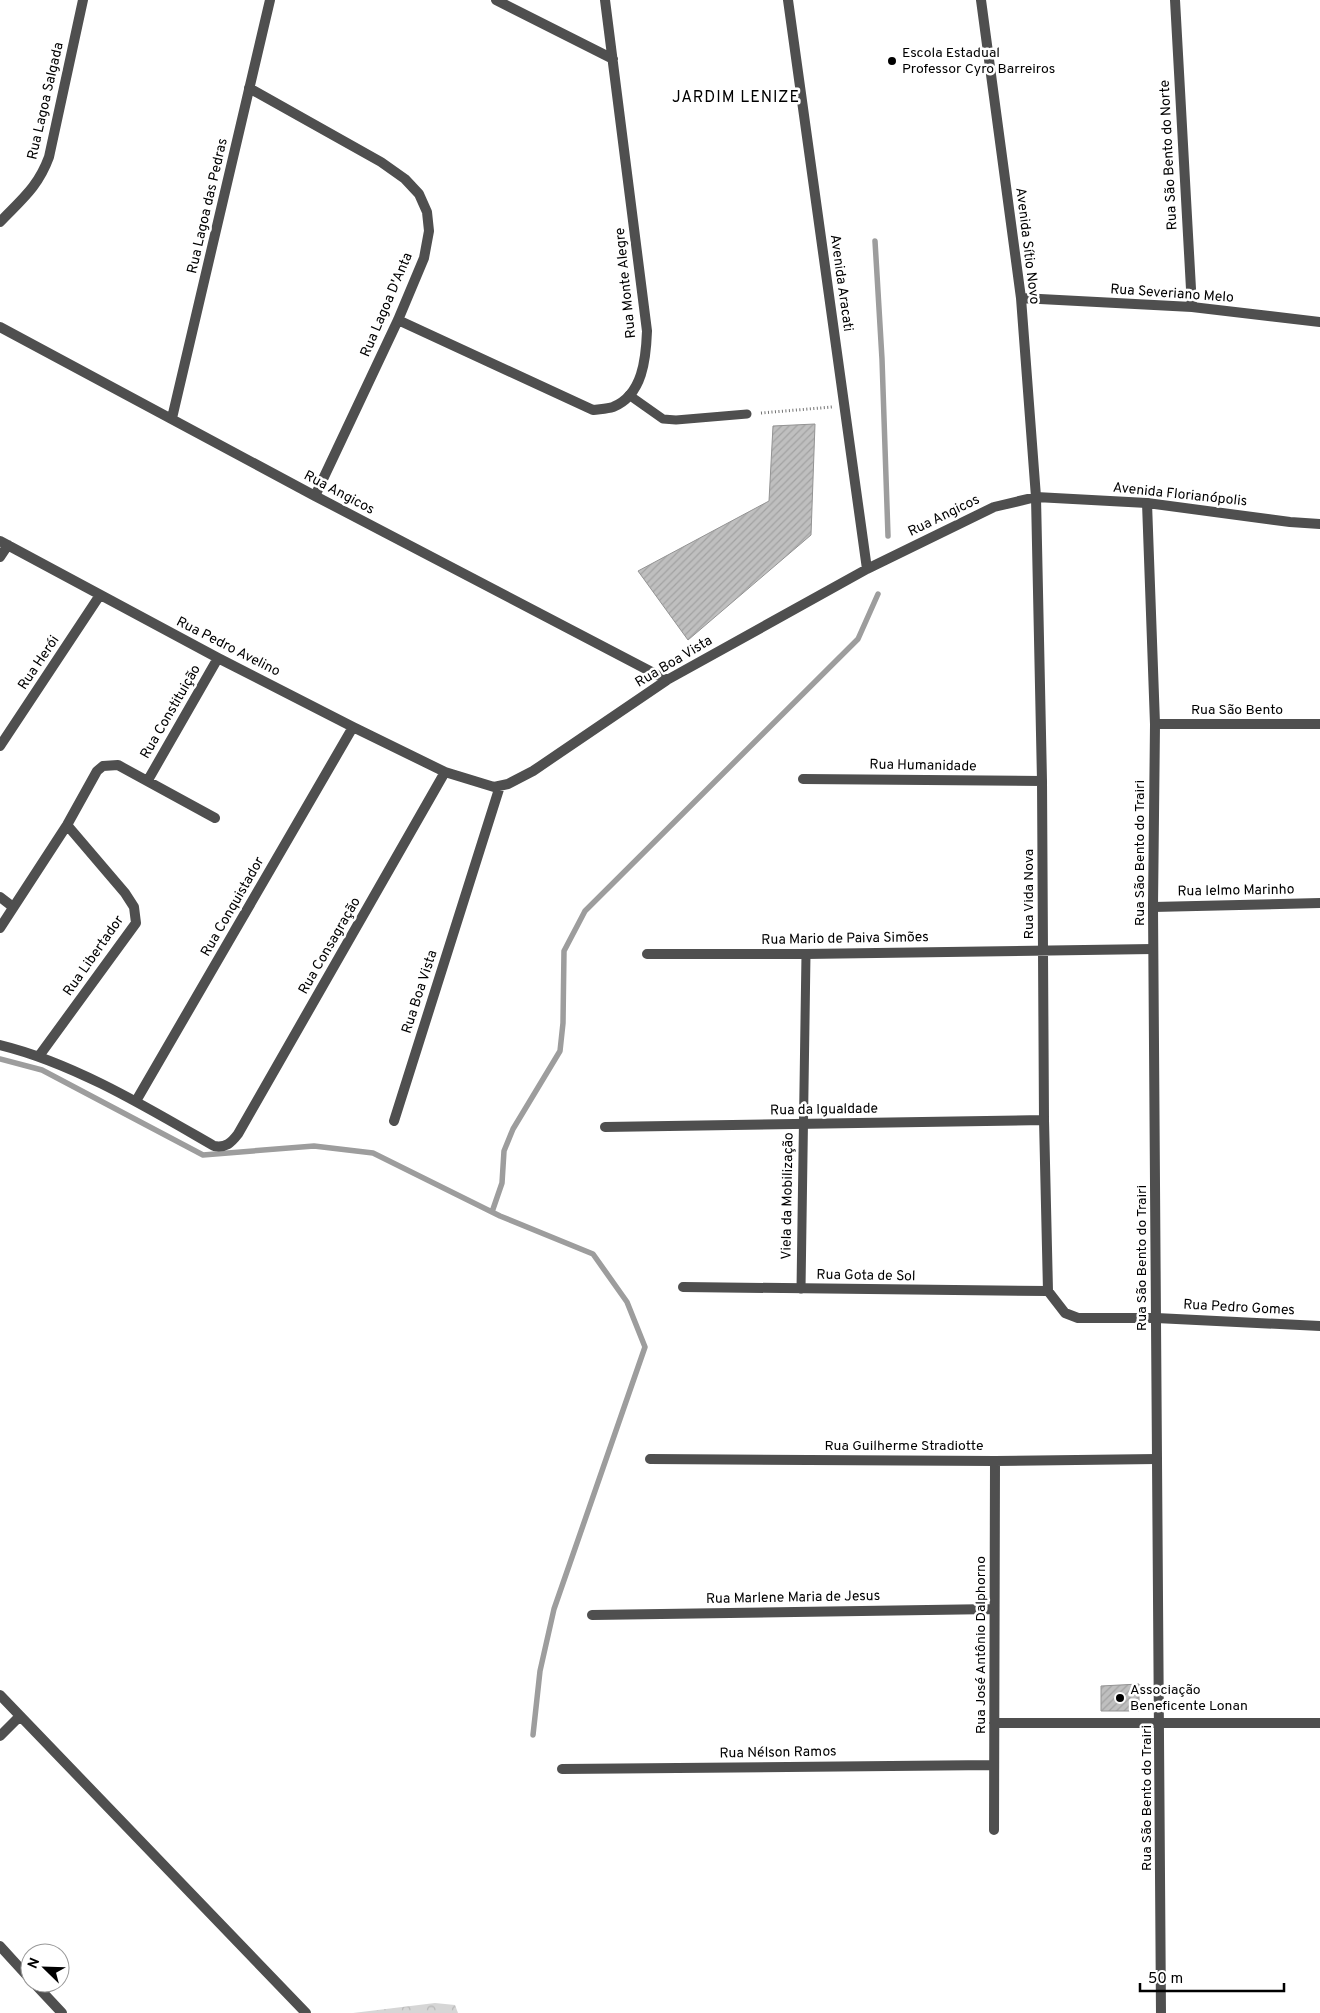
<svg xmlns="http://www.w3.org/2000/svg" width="1320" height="2013" font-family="Overpass,sans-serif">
<defs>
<pattern id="forest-crowns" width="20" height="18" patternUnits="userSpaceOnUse" patternTransform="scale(1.25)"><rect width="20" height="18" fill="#d6d6d6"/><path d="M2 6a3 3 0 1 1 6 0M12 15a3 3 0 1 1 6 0" fill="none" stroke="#b6b6b6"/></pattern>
<pattern id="building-hatch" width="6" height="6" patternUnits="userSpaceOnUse" patternTransform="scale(1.25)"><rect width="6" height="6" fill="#bfbfbf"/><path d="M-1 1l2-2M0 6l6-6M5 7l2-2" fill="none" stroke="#a2a2a2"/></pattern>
</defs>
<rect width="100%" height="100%" fill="#fff"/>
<!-- forest -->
<path fill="url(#forest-crowns)" d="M435,2003L455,2005L458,2013H353Z"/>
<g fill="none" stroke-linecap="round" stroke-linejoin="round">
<!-- stream -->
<path stroke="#9d9d9d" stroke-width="5.5" d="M875,241L882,359L888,536
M0,1059L42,1070L203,1155L314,1146L373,1153L500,1216L593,1254L627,1302L645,1347L554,1609L540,1671L533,1735
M492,1212L502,1183L504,1151L513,1129L560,1051L563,1023L564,951L585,911L858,639L878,594"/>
</g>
<!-- building -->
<path fill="url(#building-hatch)" stroke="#939393" d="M815,424L811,535L688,640L638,571L769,501L773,426Z
M1139,1684V1711H1101V1686Z"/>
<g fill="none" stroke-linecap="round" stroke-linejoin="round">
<!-- path -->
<path stroke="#717171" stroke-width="3" stroke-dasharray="1 2.5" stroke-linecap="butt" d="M761,413L832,407"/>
<!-- service -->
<path stroke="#4f4f4f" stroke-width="9" d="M629,395L663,419L676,420L747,414
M801,1289L806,954"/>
<!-- minor -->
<path stroke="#4f4f4f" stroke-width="10" d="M496,0L613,59
M788,0L867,569
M981,0L1021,298L1036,497L1042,781L1044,1120L1048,1291
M1175,0L1192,307
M249,88L381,162L405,179L419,194L427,212L429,231L424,258L398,320L315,496
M0,222C22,199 38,187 49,157L83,0
M1021,298L1192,307L1320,322
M398,320L593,410C599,409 607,409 613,407C643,395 646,358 647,331L605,0
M0,327L315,496L667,680
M172,418L270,0
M0,541L218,658L353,727L445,772L494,787L508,784L533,771L667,680L867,569L994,507L1036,497L1147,503
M0,557L8,545
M1155,724H1320
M0,746L100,595
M803,779L1042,781
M148,780L218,658
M0,897L13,907
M1153,907L1320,903
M0,928L67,825L97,771L103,766L118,765L215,818
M647,954H806L1153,949
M0,1045C74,1063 148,1108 214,1146C226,1148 231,1143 238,1134L445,772
M39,1056L136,923L134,907L125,893L67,825
M136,1101L353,727
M394,1121L500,786
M605,1127L1044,1120
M683,1287L1048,1291
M1048,1291L1065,1313L1078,1318H1156L1320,1326
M650,1459L995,1461L1157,1459
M592,1615L994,1609
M0,1695L306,2013
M994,1723H1320
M0,1736L20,1716
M562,1769L994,1765
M994,1830L995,1461
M0,1946L30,1979
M34,1983L62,2013"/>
<!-- tertiary -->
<path stroke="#4f4f4f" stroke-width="10" d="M1161,2013L1153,907L1155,724L1147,503L1290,522L1320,524"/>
</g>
<!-- markers -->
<g fill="#000" stroke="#fff" stroke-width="2">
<circle cx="892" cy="61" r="5"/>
<circle cx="1120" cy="1698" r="5"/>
</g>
<g text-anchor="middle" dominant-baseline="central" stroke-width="5" stroke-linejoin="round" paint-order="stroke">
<!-- poi labels -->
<g font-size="14" fill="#000" stroke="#fff" text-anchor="start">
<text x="902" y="53">Escola Estadual<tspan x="902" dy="16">Professor Cyro Barreiros</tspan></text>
<text x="1130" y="1690">Associação<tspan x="1130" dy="16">Beneficente Lonan</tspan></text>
</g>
<!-- street labels -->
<g font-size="14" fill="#000" stroke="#fff">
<text transform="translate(46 101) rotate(-77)">Rua Lagoa Salgada</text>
<text transform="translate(1169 155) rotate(-93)">Rua São Bento do Norte</text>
<text transform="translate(208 206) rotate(-77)">Rua Lagoa das Pedras</text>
<text transform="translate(1027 246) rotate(83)">Avenida Sítio Novo</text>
<text transform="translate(626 283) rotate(-96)">Rua Monte Alegre</text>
<text transform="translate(841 283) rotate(82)">Avenida Aracati</text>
<text transform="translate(1172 294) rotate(4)">Rua Severiano Melo</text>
<text transform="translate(387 305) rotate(-67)">Rua Lagoa D'Anta</text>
<text transform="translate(339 493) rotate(28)">Rua Angicos</text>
<text transform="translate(1180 495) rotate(6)">Avenida Florianópolis</text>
<text transform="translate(944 516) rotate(-26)">Rua Angicos</text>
<text transform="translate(228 647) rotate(27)">Rua Pedro Avelino</text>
<text transform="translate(674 662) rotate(-31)">Rua Boa Vista</text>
<text transform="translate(39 663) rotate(-56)">Rua Herói</text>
<text x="1237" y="710">Rua São Bento</text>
<text transform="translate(171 712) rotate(-60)">Rua Constituição</text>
<text transform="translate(923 766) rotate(1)">Rua Humanidade</text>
<text transform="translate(1140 853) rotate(-90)">Rua São Bento do Trairi</text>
<text transform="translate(1236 891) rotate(-1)">Rua Ielmo Marinho</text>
<text transform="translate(1029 894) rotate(-90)">Rua Vida Nova</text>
<text transform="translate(233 907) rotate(-60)">Rua Conquistador</text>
<text transform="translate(845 939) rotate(-1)">Rua Mario de Paiva Simões</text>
<text transform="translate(330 946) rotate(-60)">Rua Consagração</text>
<text transform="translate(94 956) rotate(-55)">Rua Libertador</text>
<text transform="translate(420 992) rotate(-72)">Rua Boa Vista</text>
<text transform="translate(824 1110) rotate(-1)">Rua da Igualdade</text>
<text transform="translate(788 1196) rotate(-89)">Viela da Mobilização</text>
<text transform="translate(1142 1258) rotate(-90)">Rua São Bento do Trairi</text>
<text transform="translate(866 1276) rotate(1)">Rua Gota de Sol</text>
<text transform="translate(1239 1308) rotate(3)">Rua Pedro Gomes</text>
<text x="904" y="1446">Rua Guilherme Stradiotte</text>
<text transform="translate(793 1598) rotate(-1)">Rua Marlene Maria de Jesus</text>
<text transform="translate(981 1645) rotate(-90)">Rua José Antônio Dalphorno</text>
<text transform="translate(778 1753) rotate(-1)">Rua Nélson Ramos</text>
<text transform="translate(1147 1798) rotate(-90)">Rua São Bento do Trairi</text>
</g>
<!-- quarter labels -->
<g font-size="16" letter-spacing="1" fill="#000" stroke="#fff">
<text x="736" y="98">JARDIM LENIZE</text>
</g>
</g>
<!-- north arrow -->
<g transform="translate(45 1968) rotate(293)"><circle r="24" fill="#ffffff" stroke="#999999"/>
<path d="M0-4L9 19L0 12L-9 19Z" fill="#000000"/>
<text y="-8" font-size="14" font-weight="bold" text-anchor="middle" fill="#000000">N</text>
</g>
<!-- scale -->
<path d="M1140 1983v8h144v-8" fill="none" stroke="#000000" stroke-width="2.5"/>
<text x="1148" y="1983" font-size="15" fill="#000000" stroke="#ffffff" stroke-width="4" paint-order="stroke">50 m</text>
</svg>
